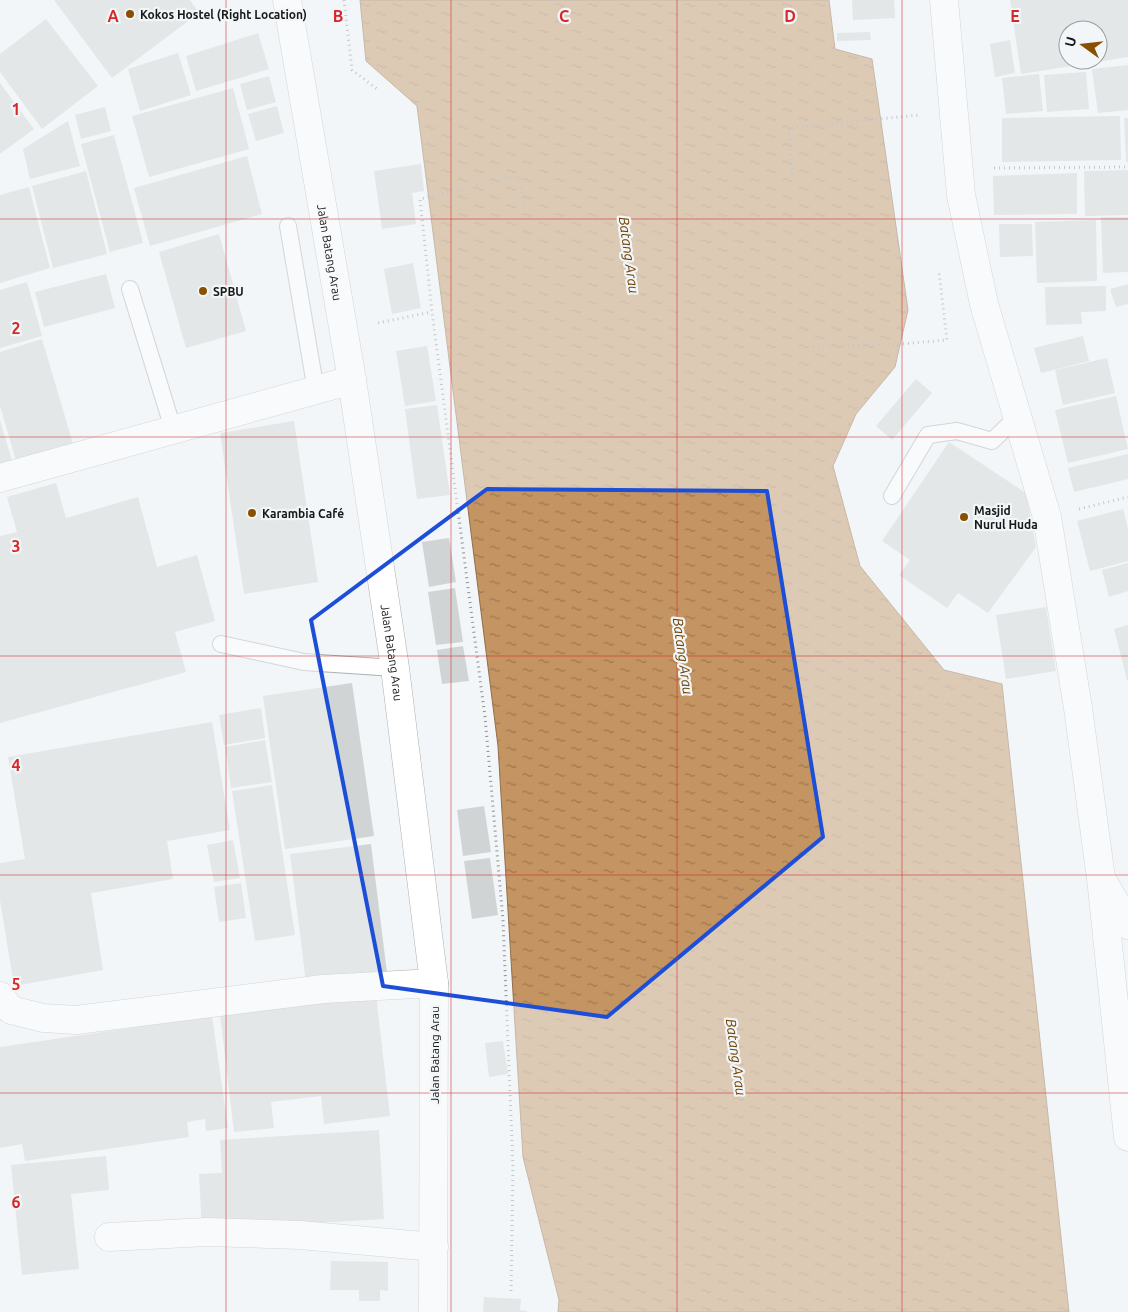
<svg xmlns="http://www.w3.org/2000/svg" width="1128" height="1312" font-family="Ubuntu,sans-serif">
<defs>
<pattern id="water-ripples" width="26" height="14" patternUnits="userSpaceOnUse" patternTransform="scale(1.25)"><rect width="26" height="14" fill="#c49462"/><path d="M2 4q2-2 4 0t4 0M15 11q2-2 4 0t4 0" fill="none" stroke="#9e7850"/></pattern>
</defs>
<rect width="100%" height="100%" fill="#f2f6f8"/>
<!-- water -->
<path fill="url(#water-ripples)" stroke="#906f4c" d="M360,0H829L835,49L872,59L908,310L895,367L856,414L833,466L860,566L944,670L1002,684L1069,1312H558L559,1300L523,1157L498,746L417,106L366,61Z"/>
<!-- building -->
<path fill="#d0d4d5" fill-rule="evenodd" d="M54,0H190L199,13L112,78Z
M852,0H894L895,18L853,20Z
M1010,0H1128V57L1021,74ZM1068,30H1098V60H1068Z
M46,19L98,86L42,129L0,72V54Z
M870,32L871,40L837,41V33Z
M258,33L269,69L196,91L186,56Z
M1010,40L1015,73L995,77L990,44Z
M178,53L191,95L140,111L128,69Z
M1128,65V110L1098,113L1092,69Z
M1086,72L1089,109L1047,112L1044,75Z
M1039,74L1043,111L1006,114L1002,78Z
M269,76L276,102L247,110L240,84Z
M0,83L34,129L0,154Z
M233,88L249,149L149,177L132,116Z
M277,106L284,133L256,141L248,114Z
M105,107L111,131L81,139L75,115Z
M1120,116L1121,160L1002,162V118Z
M1124,118H1128V162H1126Z
M68,121L80,166L30,179L23,149Z
M114,135L143,243L110,252L81,144Z
M247,156L262,214L150,246L134,188Z
M421,164L424,191L412,193L416,224L382,229L374,171Z
M1128,170V215L1085,216L1084,171Z
M86,171L107,254L53,268L32,186Z
M1077,173V214L994,215L993,176Z
M29,187L50,268L0,283V195Z
M1101,217H1128V272L1103,273Z
M1096,220L1097,281L1037,283L1035,222Z
M999,224H1032L1033,256L1000,257Z
M219,234L246,331L186,348L159,252Z
M413,263L421,308L392,314L384,269Z
M106,274L115,308L44,327L35,292Z
M27,282L42,336L0,348V290Z
M1128,284V304L1116,307L1110,289Z
M1106,286V311L1081,312L1082,324L1046,325L1045,287Z
M1083,336L1089,361L1041,373L1034,348Z
M42,339L74,447L17,464L0,406V352Z
M427,346L436,401L405,406L396,351Z
M1107,358L1115,393L1063,405L1055,370Z
M916,379L932,393L892,440L876,426Z
M1116,396L1128,449L1068,463L1055,410Z
M437,405L450,495L417,499L405,409Z
M0,420L13,464L0,468Z
M294,421L318,582L244,594L220,433Z
M949,442L1026,493L1036,547L988,613L958,593L947,608L899,575L910,560L882,541Z
M1128,454V479L1074,492L1068,468Z
M56,483L66,518L138,497L157,567L197,555L215,621L175,632L186,672L0,723V536L17,532L7,497Z
M1123,509L1128,529V561L1090,571L1077,521Z
M449,538L456,582L429,587L422,542Z
M1128,563V591L1109,597L1102,570Z
M455,588L463,642L436,645L428,592Z
M1046,607L1056,671L1006,679L996,615Z
M1128,625V680H1127L1114,629Z
M463,646L469,681L442,684L437,650Z
M352,683L374,836L285,849L263,696Z
M261,708L265,738L224,745L219,715Z
M212,722L230,830L167,841L173,879L91,893L103,970L14,986L0,900V863L25,859L8,757Z
M265,740L272,782L231,788L225,747Z
M272,785L295,935L255,941L232,791Z
M484,806L491,852L463,856L457,810Z
M233,840L240,878L214,882L207,845Z
M371,844L387,973L306,983L290,854Z
M490,858L498,915L472,919L464,861Z
M241,883L246,918L219,922L214,887Z
M376,995L390,1116L324,1124L321,1096L271,1102L274,1128L234,1132L220,1014Z
M212,1016L228,1128L206,1131L205,1119L187,1122L189,1137L25,1161L22,1144L0,1148V1047Z
M503,1041L508,1074L489,1077L485,1043Z
M379,1130L384,1219L202,1230L199,1174L222,1173L220,1140Z
M106,1156L109,1190L71,1194L79,1269L22,1275L11,1165Z
M331,1261L388,1262V1291L380,1290V1301H359V1290H330Z
M484,1297L521,1299L520,1310L527,1311V1312H483Z"/>
<g fill="none" stroke-linecap="round" stroke-linejoin="round">
<!-- service casing -->
<g stroke="#adb1b2" stroke-width="18">
<path id="service" d="M288,226L316,391
M130,289L173,429
M892,496L928,435L957,431L992,441L1018,416
M221,644L304,662L395,668"/>
</g>
<!-- minor casing -->
<g stroke="#adb1b2" stroke-width="29">
<path id="minor" d="M0,478L352,380
M1101,878L1128,925
M0,996L11,1010L43,1018L76,1020L323,989L434,983
M109,1237L207,1232L300,1235L434,1247"/>
</g>
<!-- tertiary casing -->
<g stroke="#adb1b2" stroke-width="29">
<path id="tertiary" d="M944,0L961,195L984,304L1047,517L1078,708L1101,878L1128,1137"/>
</g>
<!-- secondary casing -->
<g stroke="#adb1b2" stroke-width="29">
<g id="secondary">
<path id="s1" d="M287,0L352,380L395,668L434,983L433,1312"/>
</g>
</g>
<!-- path -->
<path stroke="#8e9092" stroke-width="3" stroke-dasharray="1 4" stroke-linecap="butt" d="M344,0L352,70L377,89
M994,168L1128,167
M792,175L789,128L920,115
M378,323L432,312
M813,347L901,344L947,340L939,272
M1079,509L1128,497
M511,1291L513,1166L503,920L485,717L432,312L420,199L519,176L524,204"/>
<!-- service -->
<use href="#service" stroke="#fff" stroke-width="16"/>
<!-- minor -->
<use href="#minor" stroke="#fff" stroke-width="28"/>
<!-- tertiary -->
<use href="#tertiary" stroke="#fff" stroke-width="28"/>
<!-- secondary -->
<use href="#secondary" stroke="#fff" stroke-width="28"/>
</g>
<!-- marked area -->
<path d="M0 0H1128V1312H0ZM487,489L767,491L823,837L607,1017L383,986L311,620Z" fill="#f2f6f8" fill-opacity=".55" fill-rule="evenodd"/>
<path fill="none" stroke="#1d4ed8" stroke-width="4" stroke-linejoin="round" d="M487,489L767,491L823,837L607,1017L383,986L311,620Z"/>
<!-- grid -->
<path fill="none" stroke="#d62828" stroke-width="1" stroke-opacity="0.55" d="M226,0V1312M451,0V1312M677,0V1312M902,0V1312M0,219H1128M0,437H1128M0,656H1128M0,875H1128M0,1093H1128"/>
<!-- markers -->
<g fill="#875100" stroke="#f2f6f8" stroke-width="2">
<circle cx="130" cy="14" r="5"/>
<circle cx="203" cy="291" r="5"/>
<circle cx="252" cy="513" r="5"/>
<circle cx="964" cy="517" r="5"/>
</g>
<g text-anchor="middle" dominant-baseline="central" stroke-width="4.5" stroke-linejoin="round" paint-order="stroke">
<!-- poi labels -->
<g font-size="12" font-weight="bold" fill="#18191a" stroke="#f2f6f8" text-anchor="start">
<text x="140" y="14">Kokos Hostel (Right Location)</text>
<text x="213" y="291">SPBU</text>
<text x="974" y="510">Masjid<tspan x="974" dy="14">Nurul Huda</tspan></text>
<text x="262" y="513">Karambia Café</text>
</g>
<!-- street labels -->
<g font-size="12" fill="#18191a" stroke="#f2f6f8">
<text stroke="none"><textPath href="#s1" startOffset="256">Jalan Batang Arau</textPath></text>
<text stroke="none"><textPath href="#s1" startOffset="661">Jalan Batang Arau</textPath></text>
<text transform="translate(434 1055) rotate(-90)">Jalan Batang Arau</text>
</g>
<!-- water labels -->
<g font-size="14" font-style="italic" fill="#6f4100" stroke="#f2f6f8">
<text transform="translate(629 255) rotate(82)">Batang Arau</text>
<text transform="translate(683 656) rotate(82)">Batang Arau</text>
<text transform="translate(736 1057) rotate(82)">Batang Arau</text>
</g>
</g>
<g font-size="16" text-anchor="middle" font-weight="bold" fill="#d62828" stroke="#f2f6f8" stroke-width="4.5" stroke-linejoin="round" paint-order="stroke">
<text x="113" y="22">A</text>
<text x="338" y="22">B</text>
<text x="564" y="22">C</text>
<text x="790" y="22">D</text>
<text x="1015" y="22">E</text>
<text x="16" y="115">1</text>
<text x="16" y="334">2</text>
<text x="16" y="552">3</text>
<text x="16" y="771">4</text>
<text x="16" y="990">5</text>
<text x="16" y="1208">6</text>
</g>
<!-- north arrow -->
<g transform="translate(1083 45) rotate(285)"><circle r="24" fill="#f2f6f8" stroke="#9b9e9f"/>
<path d="M0-4L9 19L0 12L-9 19Z" fill="#875100"/>
<text y="-8" font-size="14" font-weight="bold" text-anchor="middle" fill="#18191a">U</text>
</g>
</svg>
